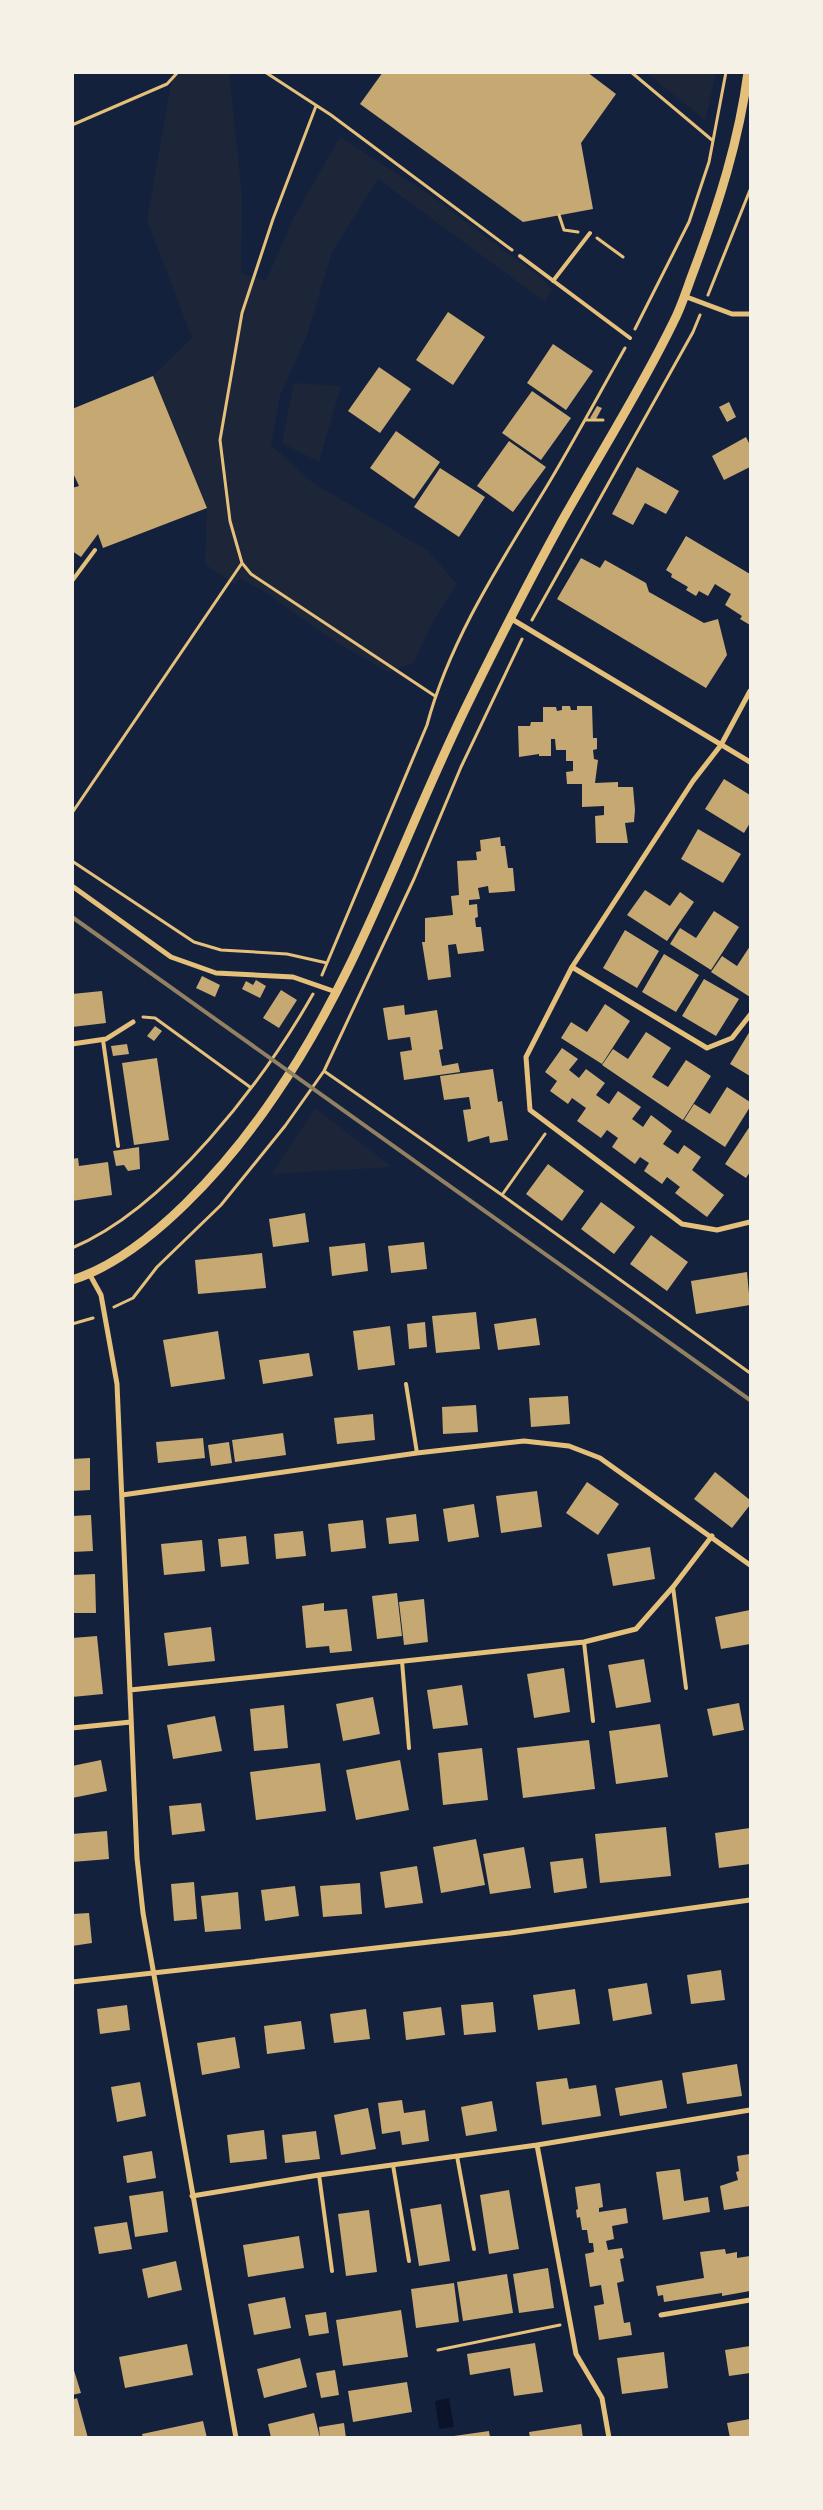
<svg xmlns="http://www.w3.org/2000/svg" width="823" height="2510" font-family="Poppins,sans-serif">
<rect width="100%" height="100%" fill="#14213d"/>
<!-- green -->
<path fill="#1d2539" d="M173,73H229L242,195L241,273L266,281L294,217L340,137L427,193L544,280L552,290L545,302L378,179L332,252L307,335L280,396L271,445L313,483L427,550L457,584L429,629L414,663L388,672L334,641L265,592L241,579L234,584L205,564L207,508L153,376L192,338L147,220Z
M645,73H716L705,120L653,78Z
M294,383L341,386L319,462L282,443Z
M315,1108L392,1167L272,1174Z"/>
<!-- water -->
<path fill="#0b132b" d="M449,2398L454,2427L439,2429L435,2401Z"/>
<!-- building -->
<path fill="#c6a872" d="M383,72H587L616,94L581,143L593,209L523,222L360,104Z
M448,312L485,337L453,385L416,360Z
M553,344L593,371L566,410L527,383Z
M379,367L411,389L380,433L348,411Z
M153,376L207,508L103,548L98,534L81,557L72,551V488L79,486L72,471V409Z
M532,391L571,418L541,460L502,433Z
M729,402L736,417L727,422L719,407Z
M597,406L602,408L595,421L590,418Z
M396,431L440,462L414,499L370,468Z
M746,437L750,445V467L724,480L712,456Z
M509,441L546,467L513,512L477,486Z
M637,467L679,491L666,514L645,503L633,525L612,514Z
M440,468L485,497L459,537L414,507Z
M686,536L750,574V625L740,619L742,616L725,605L731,594L715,584L708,596L699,591L696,596L686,590L688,587L671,577L672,574L666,570Z
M581,558L600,568L605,560L646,583L649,592L704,623L718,619L727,655L706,688L557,599Z
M562,706H570L571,710H577V706H592L593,738H597V749L593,750L594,759L598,760L595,783L618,782V787H633L635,810L634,822L625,823L628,843H596L595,816L604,815V806L582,807V784H567L566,772L573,771V761H566V750H556L555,739H551V756H539V754L519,757L518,726H530L531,722H543V707H556L557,711L562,710Z
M724,779L750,795V823L744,833L705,809Z
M698,829L741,854L723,883L681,859Z
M500,837L501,846H505L508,868H513L515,891L489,893L488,886L478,888L480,899L469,900V905L477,904L478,917L475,918L476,927H481L484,951L458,954L456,944L448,945L451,977L428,980L422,942H425V918L453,915L451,896L459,895L457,861L477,860L476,852L481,851L480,840Z
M645,890L670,906L680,892L694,902L667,941L627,915Z
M714,911L739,927L711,970L670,944L680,928L696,938Z
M625,930L659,951L637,988L603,968Z
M750,946V997L711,972L722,956L737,966Z
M664,954L699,975L676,1012L642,992Z
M202,976L220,985L215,997L196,988Z
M704,979L739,999L716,1036L682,1016Z
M256,980L266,986L260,998L242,989L246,981L253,985Z
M281,990L297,1000L279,1028L263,1018Z
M102,991L106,1023L72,1027V994Z
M605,1004L630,1021L602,1064L561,1038L571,1022L587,1032Z
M404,1005L405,1015L437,1010L443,1049L439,1050L442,1066L458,1063L460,1072L404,1080L400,1052L412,1050L410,1037L388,1040L383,1008Z
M155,1026L162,1031L154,1041L147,1036Z
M750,1031V1076L730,1064Z
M646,1032L671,1048L652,1077L668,1087L686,1060L711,1076L683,1120L602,1065L613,1049L628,1059Z
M127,1044L129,1054L113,1056L111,1046Z
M562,1048L578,1059L569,1070L579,1078L586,1069L605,1083L596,1095L609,1104L618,1091L641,1107L632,1119L643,1127L651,1115L672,1131L663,1144L678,1154L684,1145L701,1157L692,1170L724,1195L707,1217L675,1193L680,1187L667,1177L662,1184L644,1171L649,1163L640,1157L635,1164L612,1147L618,1138L607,1130L601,1138L577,1121L586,1108L572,1098L568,1104L550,1091L557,1081L545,1072Z
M157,1058L169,1140L134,1145L122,1063Z
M493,1069L498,1102L502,1101L508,1140L490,1143L489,1136L468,1142L463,1110L471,1109L469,1097L444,1100L440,1076Z
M727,1087L750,1102V1107L725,1147L684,1120L694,1104L710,1114Z
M750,1126V1172L746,1178L725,1164Z
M139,1147L140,1169L128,1171L124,1165L116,1166L113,1151Z
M78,1158L79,1166L108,1162L112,1195L72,1201V1159Z
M548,1164L584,1191L562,1221L526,1194Z
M601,1202L635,1227L614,1254L581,1229Z
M305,1213L309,1242L273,1247L269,1219Z
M651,1235L688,1262L667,1291L630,1264Z
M424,1242L427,1269L391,1273L388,1246Z
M365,1243L368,1271L332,1276L329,1247Z
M262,1253L266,1288L198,1294L195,1260Z
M747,1272L750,1305L696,1314L691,1281Z
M476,1312L480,1349L436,1353L432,1316Z
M536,1318L540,1345L498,1350L494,1324Z
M425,1322L427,1347L409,1349L407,1324Z
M390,1326L395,1365L358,1370L353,1331Z
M218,1331L225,1379L171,1387L163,1340Z
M309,1353L313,1376L263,1384L259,1360Z
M568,1396L570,1424L531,1427L529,1398Z
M476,1405L478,1432L443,1434L442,1407Z
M373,1414L375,1440L337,1444L334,1418Z
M283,1433L286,1455L235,1462L232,1440Z
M203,1438L205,1458L158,1463L156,1442Z
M229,1442L232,1463L211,1466L208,1445Z
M90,1458V1490L72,1491V1459Z
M715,1472L750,1500V1505L732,1528L694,1499Z
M587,1482L619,1504L598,1535L566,1513Z
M537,1491L542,1527L501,1533L496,1496Z
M474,1504L479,1537L448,1542L443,1509Z
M416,1514L419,1541L389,1544L386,1518Z
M91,1515L93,1551L72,1552V1516Z
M363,1520L366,1548L331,1552L328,1524Z
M303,1531L306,1556L276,1559L274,1534Z
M246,1536L249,1564L221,1567L218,1539Z
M202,1540L205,1571L164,1575L161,1544Z
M650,1547L655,1579L613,1586L607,1554Z
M95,1574L96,1613H72V1575Z
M397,1593L402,1636L377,1639L372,1596Z
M424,1599L428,1642L404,1645L399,1602Z
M324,1603V1611L347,1609L352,1651L330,1653L329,1646L306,1648L302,1606Z
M750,1610V1644L721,1649L715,1617Z
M211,1627L215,1661L168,1666L164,1633Z
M97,1636L103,1694L72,1697V1638Z
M644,1659L651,1702L616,1708L608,1665Z
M564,1668L570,1712L534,1718L527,1674Z
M462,1685L468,1725L433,1729L427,1690Z
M373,1697L380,1734L343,1741L336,1704Z
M739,1703L744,1730L713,1736L707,1709Z
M284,1705L288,1748L254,1751L250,1709Z
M215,1716L222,1751L173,1759L167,1725Z
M660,1724L668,1777L616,1784L609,1731Z
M589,1740L595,1789L523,1798L517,1748Z
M482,1748L488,1800L443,1805L438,1753Z
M101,1760L107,1791L72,1798V1766Z
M400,1760L409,1810L356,1820L346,1770Z
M320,1763L326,1811L256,1820L250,1772Z
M201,1803L205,1831L172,1835L169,1806Z
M666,1827L671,1876L600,1883L595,1834Z
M750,1828V1864L719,1868L715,1833Z
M107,1831L109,1859L72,1862V1834Z
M476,1839L485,1885L441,1893L433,1847Z
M524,1847L531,1888L490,1894L483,1854Z
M583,1858L587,1888L554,1893L550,1862Z
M417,1866L423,1903L385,1908L380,1872Z
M194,1882L197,1919L174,1921L171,1884Z
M360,1883L362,1914L323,1917L320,1886Z
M295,1886L299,1916L265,1921L261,1890Z
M238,1892L241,1929L205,1932L201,1896Z
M89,1913L92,1943L72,1946V1914Z
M721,1970L725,2000L691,2004L687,1975Z
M647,1983L652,2014L613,2021L608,1989Z
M575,1989L580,2024L538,2030L533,1995Z
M493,2002L496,2032L464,2035L461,2005Z
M127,2005L130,2030L100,2034L97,2009Z
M441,2007L445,2035L406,2040L403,2012Z
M366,2009L370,2039L334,2043L330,2014Z
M301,2021L305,2049L267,2054L264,2026Z
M235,2037L240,2068L202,2075L197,2043Z
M737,2064L742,2096L687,2104L682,2073Z
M567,2078L569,2089L596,2085L601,2116L542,2125L536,2082Z
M662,2080L667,2108L620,2116L615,2088Z
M140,2082L146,2116L117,2122L111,2087Z
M402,2100L404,2113L425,2110L429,2141L402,2145L400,2131L382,2134L378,2103Z
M492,2101L497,2131L466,2136L461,2107Z
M368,2108L376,2149L341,2155L334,2115Z
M264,2130L267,2159L230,2163L227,2135Z
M316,2131L320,2159L285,2163L282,2135Z
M152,2151L156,2178L127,2183L123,2156Z
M750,2154V2206L724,2210L720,2186L738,2180L736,2172L739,2171L737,2156Z
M680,2169L684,2201L708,2197L710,2212L663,2220L656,2172Z
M600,2183L603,2207L599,2208V2212L626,2208L628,2223L612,2226L614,2239L606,2241L608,2250L622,2248L624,2258L620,2259L624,2281L617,2283L624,2323L630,2322L632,2335L599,2340L594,2306L604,2304L601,2285L590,2287L585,2254L594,2252L593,2243H589L587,2230H582L580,2217L577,2218L576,2210L578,2209L575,2187Z
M509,2190L519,2249L489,2254L480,2195Z
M163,2191L168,2232L135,2237L129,2196Z
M441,2204L450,2261L419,2266L410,2209Z
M369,2210L377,2272L346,2276L338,2214Z
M127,2222L132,2249L99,2254L94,2227Z
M299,2236L304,2268L248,2277L243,2245Z
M725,2249L726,2254L737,2252V2258L750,2256V2291L722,2296V2293L664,2302L663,2295L658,2296L656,2286L704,2278L700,2252Z
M176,2261L182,2290L148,2298L142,2269Z
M548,2268L554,2308L519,2313L513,2274Z
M507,2274L513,2313L463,2321L457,2282Z
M454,2283L459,2322L416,2328L411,2289Z
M285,2297L291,2328L254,2335L248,2304Z
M401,2310L408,2357L343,2366L336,2320Z
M326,2312L329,2333L309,2336L305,2315Z
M535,2343L543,2392L514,2396L510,2368L470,2375L467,2354Z
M187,2344L193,2375L125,2388L119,2357Z
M750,2346V2373L729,2376L725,2350Z
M664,2352L668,2388L622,2394L617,2358Z
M300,2358L307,2387L264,2398L257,2369Z
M72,2364L81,2393L72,2395Z
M335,2370L339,2395L321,2398L316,2373Z
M407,2382L412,2412L353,2422L348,2391Z
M77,2398L88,2438H72V2400Z
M314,2413L320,2438H271L268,2424Z
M750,2419V2438H730L727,2423Z
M203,2421L207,2438H143L142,2434Z
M344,2423L346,2438H320L319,2427Z
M581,2424L583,2438H530L529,2432Z
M489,2431L490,2438H454V2436Z"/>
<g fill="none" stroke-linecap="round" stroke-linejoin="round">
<!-- path -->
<path stroke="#e5c07b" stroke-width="3" d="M265,72L331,115L512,250
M631,72L712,140
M316,106L273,219L242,313L220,440L230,521L242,563L251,574L435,696
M72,125L167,84L178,72
M559,215L564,230L578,232
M597,238L623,257
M708,295L750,190
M635,329L689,222L709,162L726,72
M585,420H603
M532,620L693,332L700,315
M72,813L242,563
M72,861L194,942L221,950L287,954L327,963
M322,975L427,725C450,639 501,562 547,486C574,441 599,394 625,348
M143,1017L155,1018L250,1087
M324,1071L502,1195L750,1373
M502,1195L545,1134
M72,1248C167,1208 263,1082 313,994
M114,1307L133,1298L157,1267L221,1205L285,1126L324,1071L414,879L461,767L522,639
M72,1324L93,1318
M438,2350L560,2325"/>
<!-- service -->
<path stroke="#e5c07b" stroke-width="4" d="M520,256L630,338
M553,281L590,233
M72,581L95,550
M103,1040L118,1146
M406,1384L417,1453
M673,1587L686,1688
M584,1642L593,1721
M402,1661L409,1748
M457,2156L474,2249
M393,2165L409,2261
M319,2175L332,2271"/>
<!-- minor -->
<path stroke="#e5c07b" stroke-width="5" d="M684,296L732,314H750
M510,618L750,762
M750,691L721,745L693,781L572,967L526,1057L530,1110L682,1224L717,1230L750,1222
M72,886L171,957L216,973L293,977L336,992
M572,967L707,1048L732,1038L750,1015
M72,1044L106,1039L133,1022
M90,1275L101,1295L117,1384L137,1858L143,1913L236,2438
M122,1495L417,1453L524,1441L569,1446L600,1458L750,1565
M130,1690L584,1642L636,1629L673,1587L712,1536
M72,1728L131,1722
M72,1982L510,1933L750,1900
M537,2145L576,2354L602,2398L609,2438
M192,2196L319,2175L537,2145L750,2110
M661,2315L750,2300"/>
<!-- tertiary -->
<path stroke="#e5c07b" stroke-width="9" d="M72,1280C149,1256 230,1162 274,1097C359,974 405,830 471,697C500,638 530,579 562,521C599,455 640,391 673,323C682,306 687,288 694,270C718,206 739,141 748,72"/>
<!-- rail -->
<path stroke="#918062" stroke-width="4" d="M72,917L750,1400"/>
</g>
<!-- border -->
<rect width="823" height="2510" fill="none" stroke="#f6f1e7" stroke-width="148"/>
</svg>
